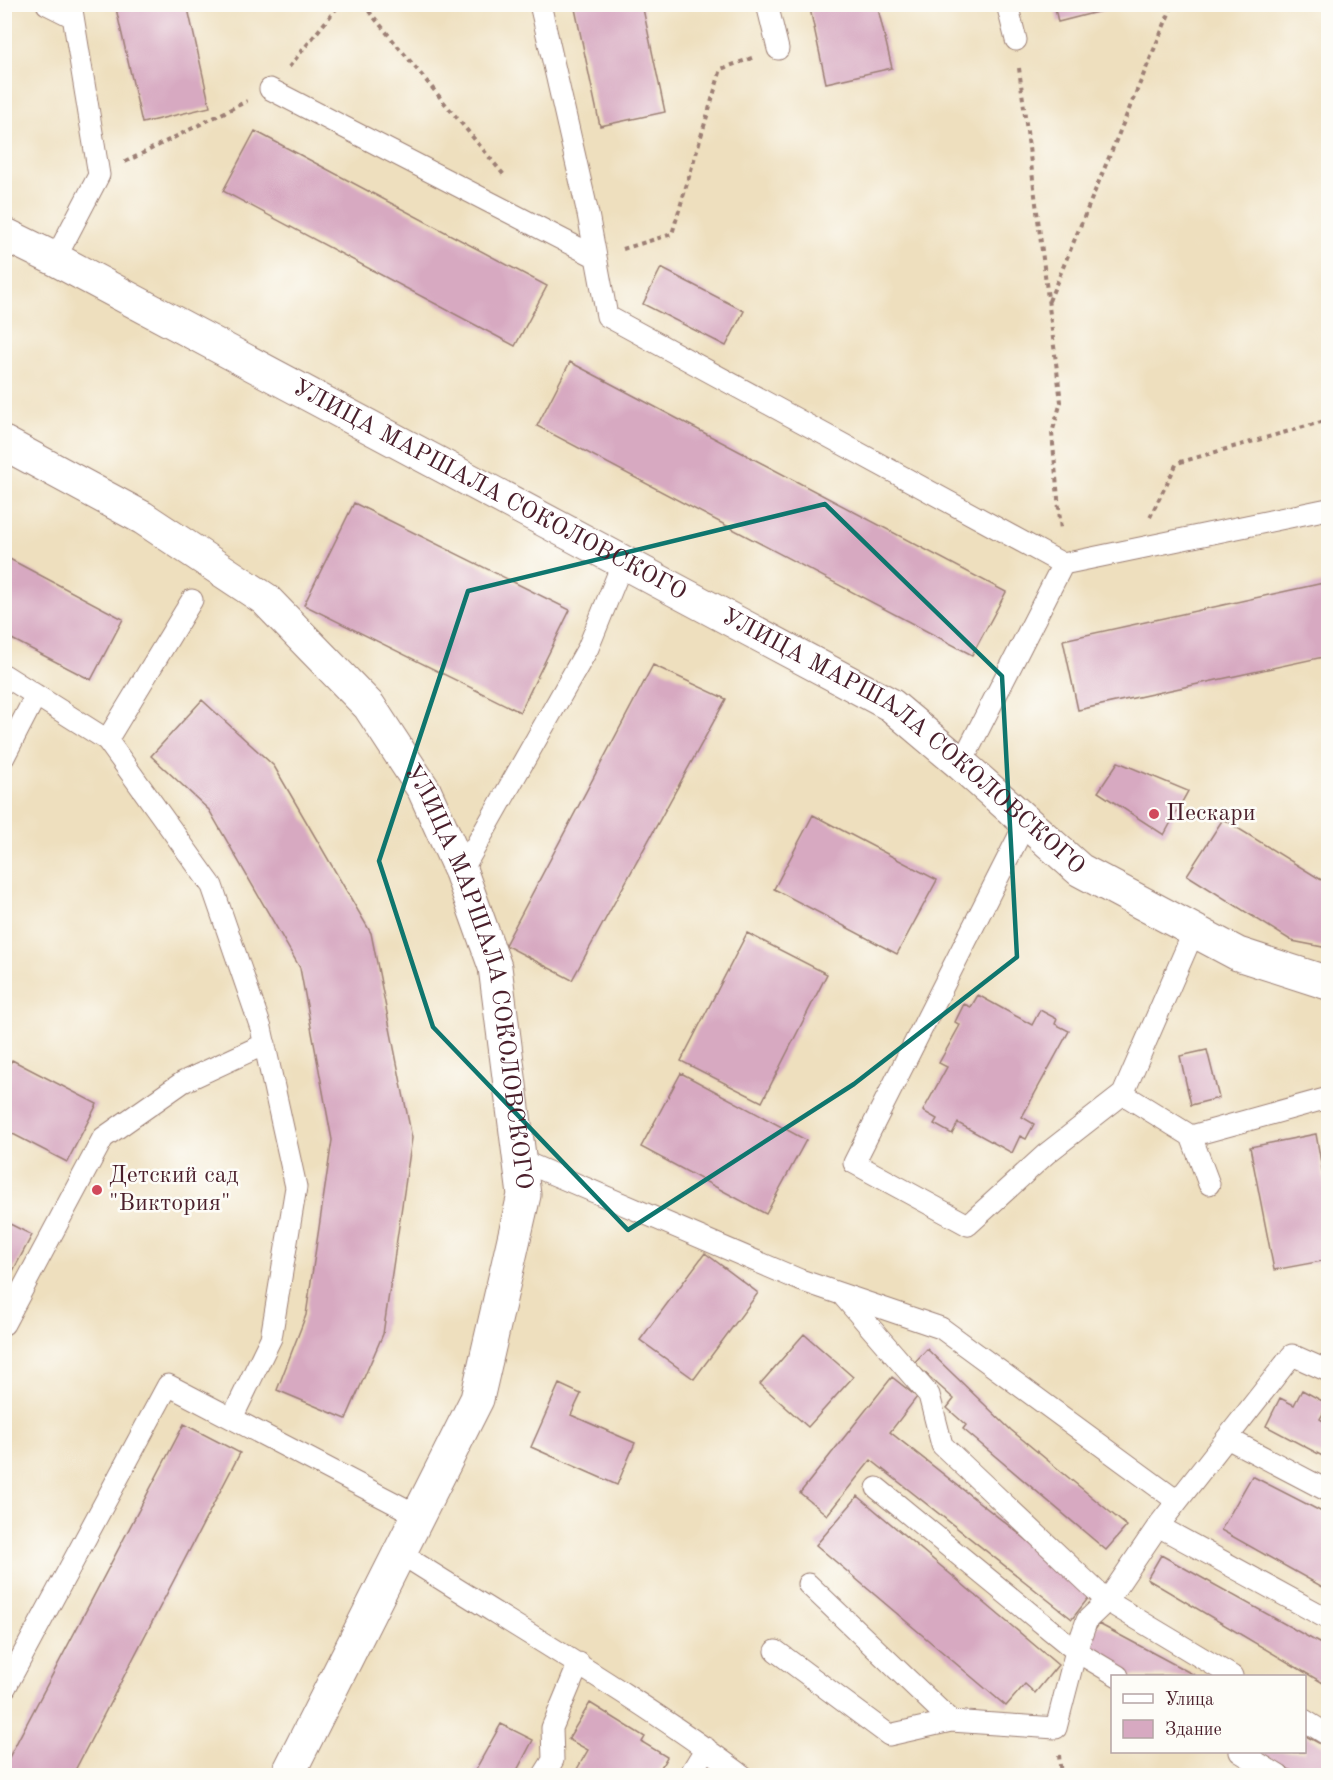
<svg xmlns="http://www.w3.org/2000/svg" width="1333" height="1780" font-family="'Old Standard TT',serif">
<rect width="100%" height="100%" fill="#fdfcf7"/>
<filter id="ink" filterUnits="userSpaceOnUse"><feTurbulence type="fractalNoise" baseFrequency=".0167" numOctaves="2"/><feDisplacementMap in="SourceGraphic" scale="12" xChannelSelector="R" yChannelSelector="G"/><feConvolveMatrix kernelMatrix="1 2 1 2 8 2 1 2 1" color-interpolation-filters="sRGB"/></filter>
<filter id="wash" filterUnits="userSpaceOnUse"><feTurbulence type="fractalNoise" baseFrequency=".008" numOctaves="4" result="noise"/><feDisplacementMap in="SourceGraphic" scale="24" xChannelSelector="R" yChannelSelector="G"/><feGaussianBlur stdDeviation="1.35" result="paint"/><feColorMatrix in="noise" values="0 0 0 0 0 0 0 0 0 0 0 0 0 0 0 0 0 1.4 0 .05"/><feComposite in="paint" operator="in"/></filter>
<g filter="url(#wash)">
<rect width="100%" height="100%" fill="#eedfbe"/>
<g id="blocks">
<!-- building -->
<path fill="#d7a9c1" d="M115,4H187L210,107L142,123Z
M574,4H642L665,112L600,126Z
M809,4H877L892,68L826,83Z
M1054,4H1125V5L1058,22Z
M255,131L547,286L515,346L223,191Z
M661,268L744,311L726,346L643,304Z
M570,362L1006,592L972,655L537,426Z
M354,503L570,610L520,712L304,605Z
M4,556L123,619L91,680L4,635Z
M1328,582V656L1078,710L1063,640Z
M653,665L726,699L572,980L505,945Z
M202,700L274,766L371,933L412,1138L383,1334L346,1419L277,1390L306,1315L332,1140L300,968L209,810L151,756Z
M1118,762L1188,791L1164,835L1098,792Z
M813,815L937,880L897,954L774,889Z
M1223,819L1328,884V948L1292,941L1187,875Z
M747,933L827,974L762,1102L681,1061Z
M978,995L1032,1025L1040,1010L1057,1019L1055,1024L1069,1031L1022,1117L1034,1124L1026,1139L1020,1136L1012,1153L958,1123L952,1134L934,1124L937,1119L923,1111L947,1067L939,1063L960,1025L955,1022L964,1004L971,1007Z
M1207,1050L1219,1098L1191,1105L1180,1056Z
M12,1060L97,1104L67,1162L11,1133L4,1145V1074Z
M681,1073L806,1140L766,1214L641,1147Z
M1316,1134L1328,1202V1260L1274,1270L1250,1147Z
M4,1221L32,1235L4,1288Z
M705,1253L758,1293L694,1379L640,1340Z
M804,1334L853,1377L808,1427L760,1384Z
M927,1349L1011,1430L1127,1526L1106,1550L963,1429L966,1425L947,1408L954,1399L914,1363Z
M892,1377L917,1397L890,1432L1093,1592L1072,1619L871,1460L827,1515L800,1493Z
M559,1384L581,1394L571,1415L635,1443L617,1485L531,1447Z
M1302,1390L1328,1404L1320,1419L1328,1424V1459L1266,1426L1280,1398L1294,1405Z
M184,1424L240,1453L72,1776H4V1767Z
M1252,1476L1328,1515V1590L1221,1530Z
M858,1496L1058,1665L1035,1693L1025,1684L1006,1706L816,1545Z
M1161,1555L1328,1648V1686L1147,1579Z
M1099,1624L1196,1676H1131L1082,1648Z
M590,1703L645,1737L642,1742L667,1757L656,1776H573L588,1750L568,1739Z
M501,1724L533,1740L514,1776H472Z
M1304,1735L1328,1748V1776H1300L1259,1752H1304Z"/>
</g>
</g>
<g filter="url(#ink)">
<use href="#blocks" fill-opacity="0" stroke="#9c7f74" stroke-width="1.5"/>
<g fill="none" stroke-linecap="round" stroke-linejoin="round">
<!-- lane casing -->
<g stroke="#9c7f74" stroke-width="23">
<path id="lane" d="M47,4L73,17
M540,4L588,214L607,316L1063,564L1328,509
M767,4L778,49
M1007,4L1016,40
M270,89L596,257
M55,259L99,175L71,4
M4,675L107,740L192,600
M107,740L212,886L261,1028L296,1187L271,1338L232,1418
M4,757L36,695
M961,764L1063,564
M1026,822L854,1163L968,1225L1046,1154L1123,1094
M461,872L588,648L623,562
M1194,931L1123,1094L1191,1136L1209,1184
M1191,1136L1328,1098
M520,1160L800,1280L941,1328L1177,1501
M844,1297L929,1395L942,1445L1107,1601L1232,1676
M4,1324L103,1138L183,1082L265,1044
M1227,1438L1328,1491
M877,1488L1076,1651L1118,1676
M1158,1526L1328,1619
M400,1553C515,1627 634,1694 743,1776
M808,1584L951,1721L1056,1728L1076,1651L1087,1620L1107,1601L1158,1526L1292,1355L1328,1371
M776,1651L889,1735L951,1721
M4,1690L168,1385L419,1516
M1304,1720L1328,1735
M1240,1752L1279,1776
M543,1776L553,1760L552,1728L579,1663
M689,1776L706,1748"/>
</g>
<!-- street casing -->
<g stroke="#9c7f74" stroke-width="35">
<g id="street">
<path id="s1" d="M4,234L55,259L891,705L961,764L1080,870L1238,954L1328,983"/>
<path id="s2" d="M4,443L143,518L265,599L369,706L424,790L461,872L495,967L524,1195L477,1399L287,1776"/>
</g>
</g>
<!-- path -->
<path stroke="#9c7f74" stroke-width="4" stroke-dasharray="4.5 4.5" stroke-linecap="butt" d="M363,4L504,175
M289,67L340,4
M1019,68L1061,402L1052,433L1061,531
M125,162L247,101
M623,249L672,234L721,69L752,58
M1049,301L1173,4
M1150,517L1177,463L1328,420
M1059,1755L1061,1776"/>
<!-- lane -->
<use href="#lane" stroke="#fff" stroke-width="21"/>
<!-- street -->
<use href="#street" stroke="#fff" stroke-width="33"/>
</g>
</g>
<!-- marked area -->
<path fill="none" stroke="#0f766e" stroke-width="4.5" stroke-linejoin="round" d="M825,504L1002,676L1017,957L854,1084L628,1230L433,1027L379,861L468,591Z"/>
<!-- markers -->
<g fill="#d1495b" stroke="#fdfcf7" stroke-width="2">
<circle cx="1154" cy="814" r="6"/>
<circle cx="97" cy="1190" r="6"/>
</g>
<g text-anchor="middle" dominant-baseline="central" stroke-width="5" stroke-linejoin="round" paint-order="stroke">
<!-- street labels -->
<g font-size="24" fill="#4a1f2b" stroke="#fdfcf7">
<text stroke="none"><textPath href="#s1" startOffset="549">УЛИЦА МАРШАЛА СОКОЛОВСКОГО</textPath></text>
<text stroke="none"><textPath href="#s1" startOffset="1035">УЛИЦА МАРШАЛА СОКОЛОВСКОГО</textPath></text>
<text stroke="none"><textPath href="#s2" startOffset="748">УЛИЦА МАРШАЛА СОКОЛОВСКОГО</textPath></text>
</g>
<!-- poi labels -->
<g font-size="24" fill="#4a1f2b" stroke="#fdfcf7" text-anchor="start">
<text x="1166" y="814">Пескари</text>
<text x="109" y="1176">Детский сад<tspan x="109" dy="28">"Виктория"</tspan></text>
</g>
</g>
<!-- margin -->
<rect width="1333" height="1780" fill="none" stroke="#fdfcf7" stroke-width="24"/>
<!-- legend -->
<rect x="1111" y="1675" width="195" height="78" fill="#fdfcf7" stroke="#b5a4a5" stroke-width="1.5"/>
<rect x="1123" y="1694" width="30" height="9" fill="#ffffff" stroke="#b5a4a5" stroke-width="1.5"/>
<text x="1165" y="1705" font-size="18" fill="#4a1f2b">Улица</text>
<rect x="1123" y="1720" width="30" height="18" fill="#d7a9c1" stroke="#b5a4a5" stroke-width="1.5"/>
<text x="1165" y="1735" font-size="18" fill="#4a1f2b">Здание</text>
</svg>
